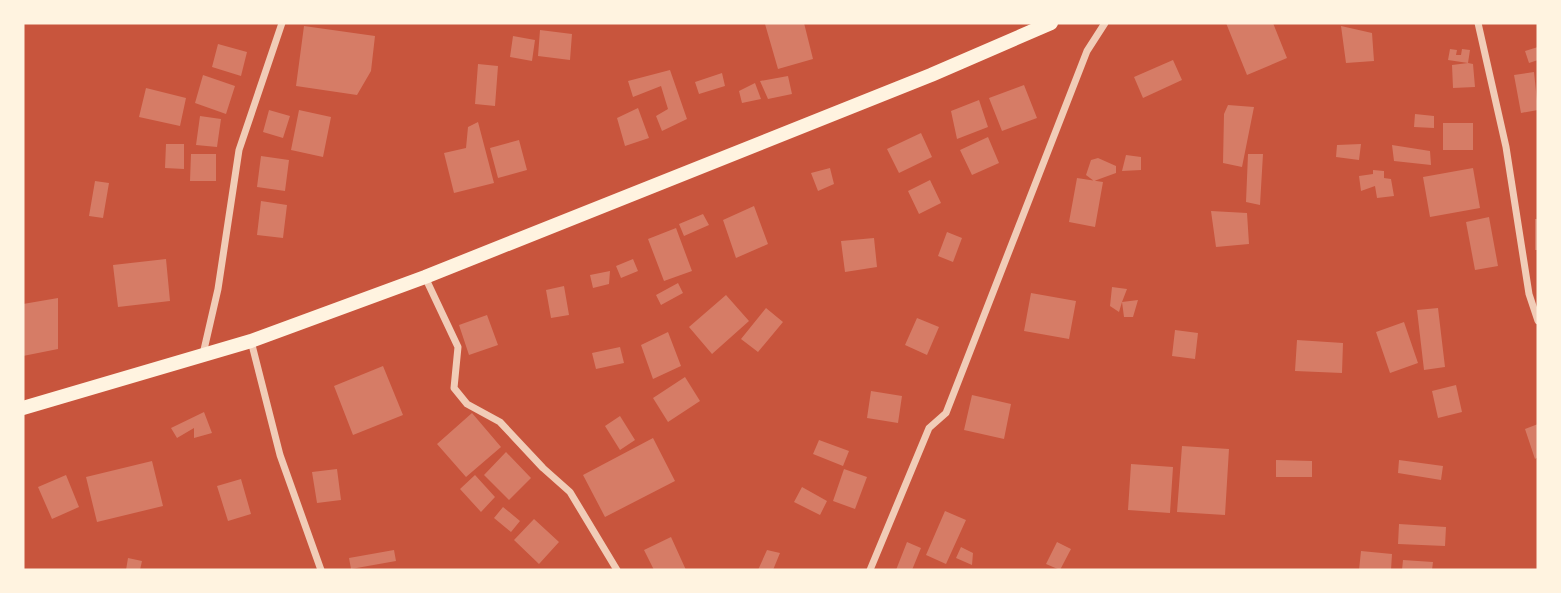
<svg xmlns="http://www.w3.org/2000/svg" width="1561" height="593" font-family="'Varela Round',sans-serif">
<rect width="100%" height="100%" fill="#c8553d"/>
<!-- building -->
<path fill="#d67c66" d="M804,23L813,59L778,69L765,24Z
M1226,23H1273L1287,58L1247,75Z
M304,26L375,36L371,71L357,95L296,86Z
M1341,26L1372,33L1374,61L1346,63Z
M540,30L572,34L570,60L538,56Z
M513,36L535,40L532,61L510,57Z
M218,44L247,52L241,76L212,67Z
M1538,47V60L1529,63L1525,51Z
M1450,49L1457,50L1456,55H1461L1462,49L1470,50L1468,63L1448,60Z
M1173,60L1182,80L1143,98L1134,77Z
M1468,63L1473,64L1475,87L1453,88L1452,65Z
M478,64L498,66L495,106L475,104Z
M670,70L687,119L662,131L656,116L668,109L661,86L633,97L628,81Z
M1534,72L1538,110L1521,113L1514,75Z
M722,73L725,86L699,94L695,82Z
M203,75L235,86L226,114L195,103Z
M788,76L792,94L768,99L760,81Z
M755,83L761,99L742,103L739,91Z
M1024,85L1037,118L1002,131L989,98Z
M146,88L186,98L180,126L139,117Z
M979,100L988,127L957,139L951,111Z
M1228,105L1254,107L1242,167L1223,163L1224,114Z
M638,108L649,138L625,146L617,118Z
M269,110L290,116L283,138L263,132Z
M299,110L331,117L323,157L291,150Z
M1415,114L1434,116V128L1414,127Z
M200,116L221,119L217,147L196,145Z
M478,122L494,183L454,193L444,153L466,148L468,127Z
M1443,123H1473V150H1443Z
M921,133L932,157L899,173L887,149Z
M988,137L999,163L972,175L960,150Z
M519,140L527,170L498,178L490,148Z
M166,144H184V169L165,168Z
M1361,144L1359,160L1336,157L1337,145Z
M1392,145L1430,151L1431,165L1394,161Z
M191,154H216V181H190Z
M1248,154H1263L1260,205L1246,202Z
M1126,155L1141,157V170L1122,171Z
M261,156L289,160L285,191L257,187Z
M1098,158L1116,166V173L1094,181L1086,175L1091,160Z
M830,168L834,184L818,191L811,173Z
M1473,168L1480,208L1430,217L1423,177Z
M1373,170L1384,171V178L1391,179L1394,196L1377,198L1375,186L1361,191L1359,176L1373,174Z
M1077,178L1103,182L1095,227L1069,222Z
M930,180L941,203L919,214L908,191Z
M95,181L109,183L103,218L89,216Z
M261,201L287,205L283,238L257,235Z
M754,206L768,244L736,258L723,220Z
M1211,211L1247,213L1249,244L1216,247Z
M703,214L709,225L684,236L679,224Z
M1489,217L1498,266L1475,270L1466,222Z
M1535,219H1538V250H1535Z
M676,228L692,271L664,281L648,239Z
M947,232L962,238L953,262L938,256Z
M874,238L877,267L845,272L841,241Z
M166,259L170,301L118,307L113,265Z
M633,259L638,271L621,278L616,266Z
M610,271L609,284L593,288L590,275Z
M678,283L683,293L661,305L656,295Z
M564,286L569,315L551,318L546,290Z
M1112,287L1127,289L1122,302L1138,300L1133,317H1124L1122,302L1119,312L1110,306Z
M1031,293L1076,301L1069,339L1024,331Z
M726,295L749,321L712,354L689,327Z
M58,298V349L23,356V304Z
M766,308L783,322L758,352L741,339Z
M1438,308L1445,367L1424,370L1417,310Z
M487,315L498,345L469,355L459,325Z
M917,318L939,327L927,355L905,345Z
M1404,322L1418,363L1390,373L1376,332Z
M1175,330L1198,333L1195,359L1172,356Z
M668,332L681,366L653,379L641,345Z
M1297,340L1343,343L1342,373L1295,371Z
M620,347L624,363L596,369L592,353Z
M383,366L403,415L353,435L334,386Z
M685,377L700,401L668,422L653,398Z
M1456,385L1462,412L1438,418L1432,391Z
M871,391L902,396L898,423L867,418Z
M972,395L1011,404L1004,439L964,430Z
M204,412L212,433L194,438V428L177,438L171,428Z
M472,413L501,447L466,477L437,444Z
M620,416L635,440L620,450L605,426Z
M1538,424V457L1535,459L1525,429Z
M653,438L675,481L605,517L583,475Z
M819,440L849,451L843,466L813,454Z
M1182,446L1229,449L1225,515L1177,512Z
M506,452L531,478L509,500L484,475Z
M1276,460L1312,461V477H1276Z
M1399,460L1443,466L1441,480L1398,473Z
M152,461L163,506L97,522L86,477Z
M1131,464L1173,467L1170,513L1128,510Z
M337,469L341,500L317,503L312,472Z
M844,469L867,477L855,509L833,501Z
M66,475L79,507L52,519L38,487Z
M475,475L495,497L481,512L460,489Z
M241,479L251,514L228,521L217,486Z
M802,487L827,501L820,515L794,502Z
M503,507L520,521L511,532L494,518Z
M945,511L966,520L946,564L926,555Z
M534,519L559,542L539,564L514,540Z
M1399,524L1446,527L1445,546L1398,544Z
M671,537L686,570H654L644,550Z
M907,542L921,548L912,570H896Z
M1057,542L1071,549L1060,570L1046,564Z
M961,547L973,553L972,565L956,558Z
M394,550L396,561L351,569L349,558Z
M767,550L780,553L773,570H758Z
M1361,551L1392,554L1391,570H1359Z
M128,558L142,561L140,570H126Z
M1403,560L1433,562L1432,570H1402Z"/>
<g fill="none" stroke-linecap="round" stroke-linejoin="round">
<!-- minor -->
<path stroke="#f1ccb7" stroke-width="7" d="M1478,23L1506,147L1529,294L1538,321
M425,277L458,347L454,388L467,404L500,422L543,468L570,492L617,570
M251,341L280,455L321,570
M203,354L218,289L239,150L282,23
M870,570L929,428L946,413L1087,51L1105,23"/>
<!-- secondary -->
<path stroke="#fff3e0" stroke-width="14" d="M23,408L251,341L425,277L931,75L1051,23"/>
</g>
<!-- border -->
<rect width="1561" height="593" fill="none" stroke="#fff3e0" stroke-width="49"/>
</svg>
